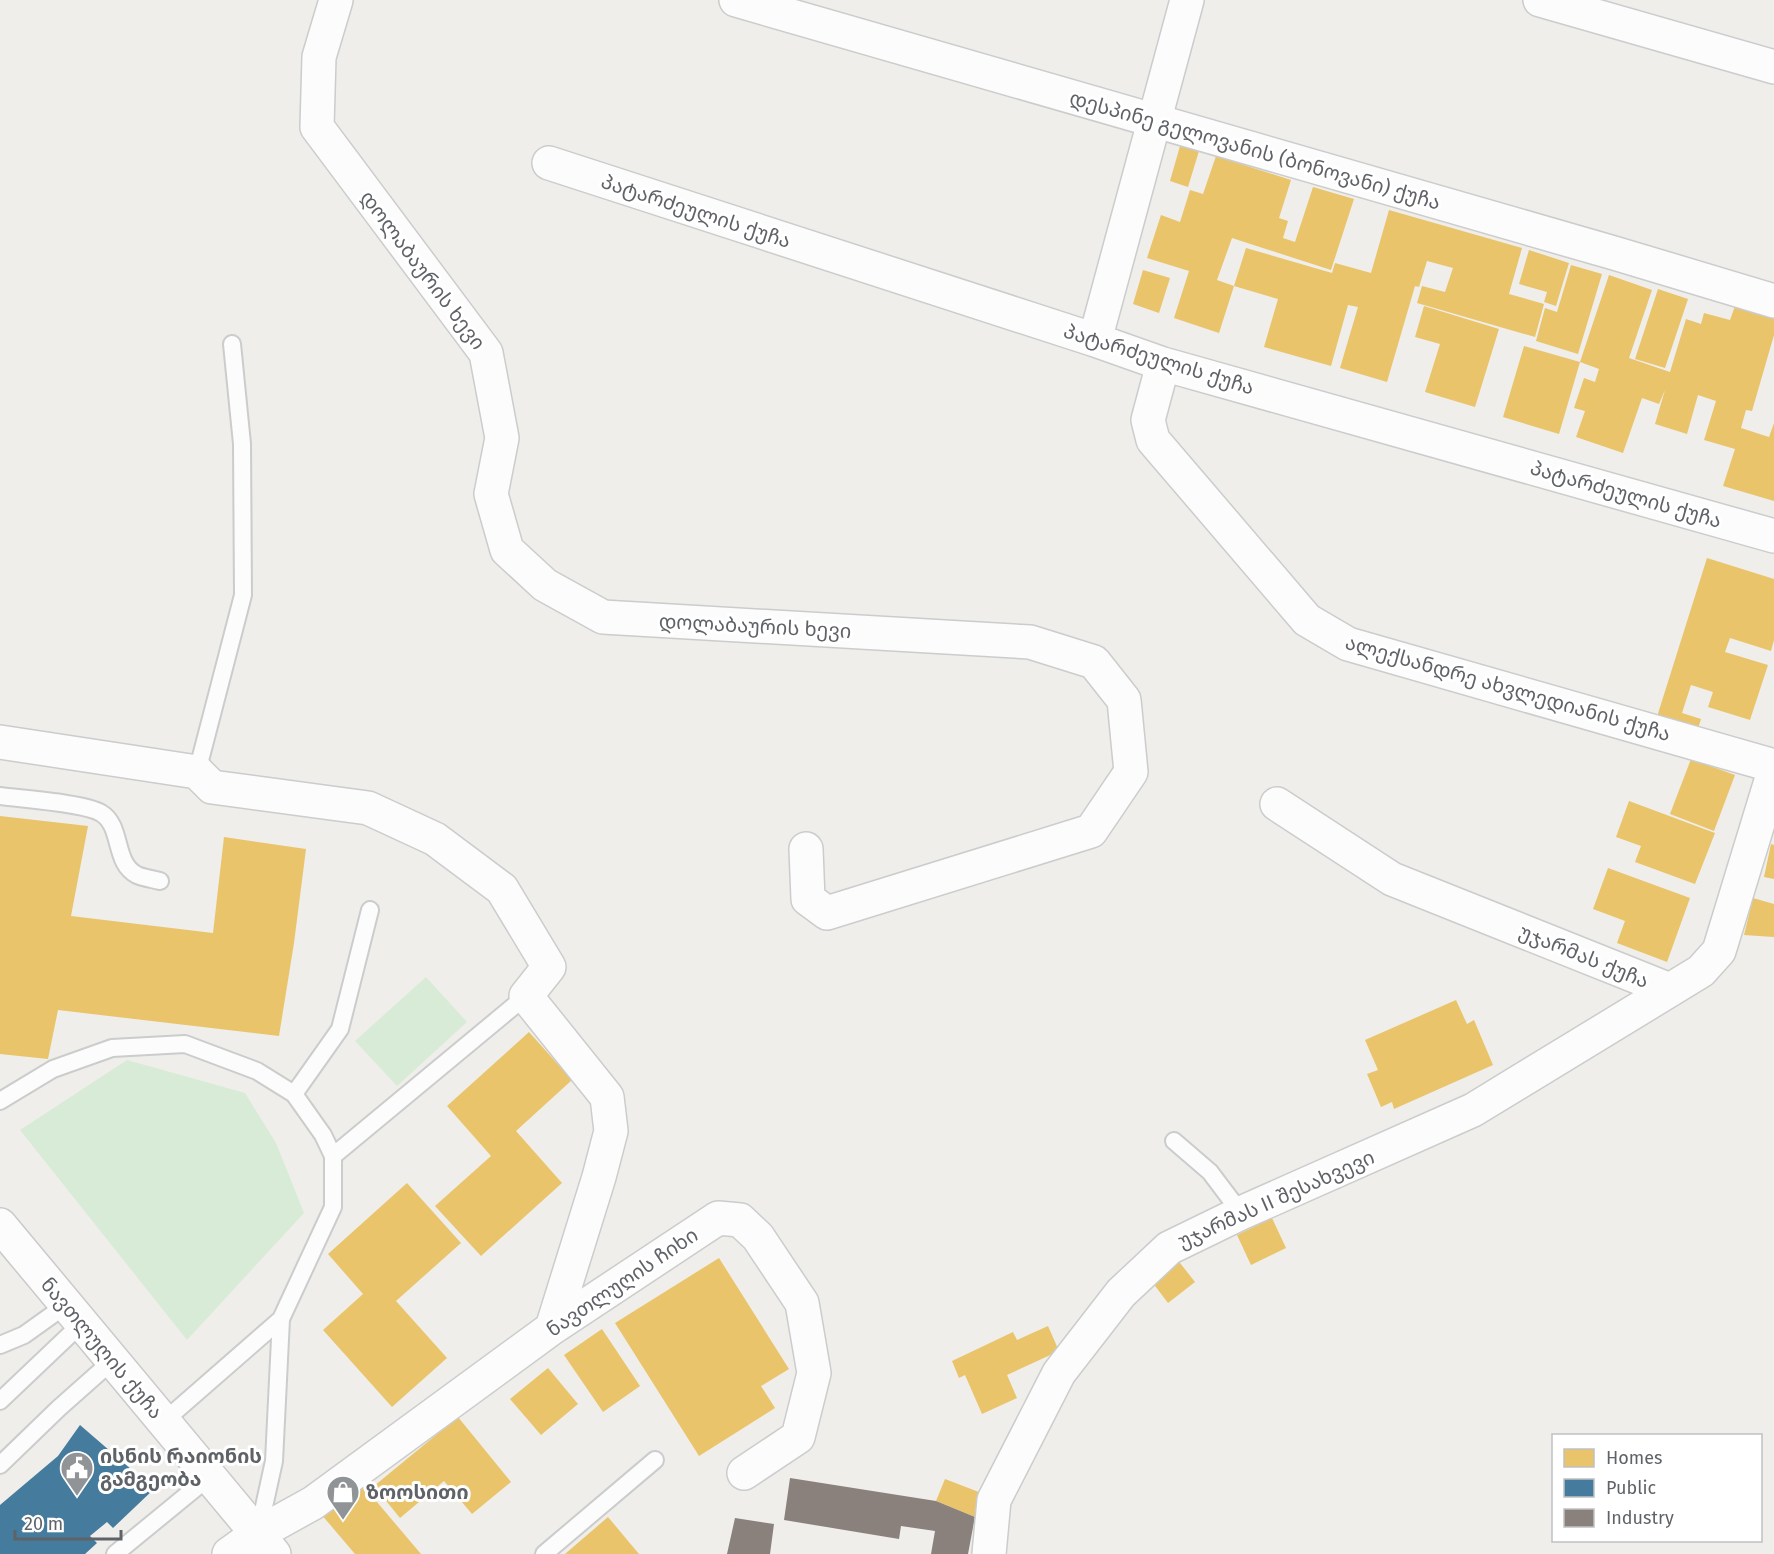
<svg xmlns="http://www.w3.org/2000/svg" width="1774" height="1554" font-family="'Fira Sans','Noto Sans Georgian',sans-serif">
<rect width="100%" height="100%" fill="#efeeea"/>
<!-- green -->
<path fill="#d8ebd6" d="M426,977L467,1022L397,1086L355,1041Z
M127,1060L245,1093L276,1143L304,1213L187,1340L20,1130Z"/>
<!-- homes -->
<path fill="#e9c46a" d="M1180,146L1199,151L1188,187L1170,181Z
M1216,156L1291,180L1279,218L1288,221L1283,238L1295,242L1313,187L1354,199L1331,270L1232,238L1217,280L1234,286L1219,333L1174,318L1189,271L1147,258L1161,215L1180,222L1190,190L1203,194Z
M1389,210L1522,248L1509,294L1544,304L1535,337L1417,303L1422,286L1445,292L1453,268L1427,261L1419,287L1415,286L1387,382L1340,368L1358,307L1348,305L1331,366L1264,347L1278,299L1234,286L1246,248L1332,273L1335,263L1371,273Z
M1529,250L1569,263L1556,306L1544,302L1547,292L1519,284Z
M1571,265L1602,274L1578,354L1536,341L1545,308L1557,312Z
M1143,270L1170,278L1159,313L1133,304Z
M1609,275L1652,290L1629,358L1670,372L1686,319L1701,324L1704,313L1730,320L1735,306L1774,317V335L1752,411L1746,410L1741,428L1769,437L1774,423V501L1723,486L1735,449L1704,440L1716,401L1698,395L1687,434L1655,424L1665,390L1659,404L1642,398L1623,453L1576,437L1585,411L1574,408L1584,378L1595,382L1599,369L1580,362Z
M1658,289L1688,299L1665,368L1635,359Z
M1424,306L1499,329L1475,407L1425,392L1440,344L1415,337Z
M1524,346L1580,362L1559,434L1503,417Z
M1707,558L1774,579V640L1771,651L1730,638L1725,652L1768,665L1750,720L1708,707L1713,692L1691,685L1682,713L1701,719L1696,735L1655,723Z
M1691,759L1735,775L1714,831L1670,814Z
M1629,801L1715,833L1695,884L1635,862L1641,846L1616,837Z
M0,816L88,826L71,916L213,933L224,837L306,849L294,943L279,1036L58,1010L48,1059L0,1054Z
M1771,844L1774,845V879L1764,877Z
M1608,868L1690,898L1667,962L1617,943L1625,921L1593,909Z
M1753,898L1774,904V937L1744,935Z
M1456,1000L1467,1024L1474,1020L1493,1065L1394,1109L1392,1102L1381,1107L1367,1074L1378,1070L1365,1040Z
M529,1032L572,1080L516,1131L562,1183L481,1256L435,1206L491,1156L447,1106Z
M407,1183L461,1243L396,1301L447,1358L392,1407L323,1330L363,1294L328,1254Z
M1272,1218L1286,1248L1251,1265L1237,1235Z
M1173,1254L1195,1282L1168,1303L1146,1274Z
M719,1258L789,1369L761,1386L775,1408L699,1456L615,1323Z
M1048,1326L1059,1351L1007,1375L1017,1398L982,1414L965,1375L959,1378L952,1361L1013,1332L1017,1340Z
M602,1329L640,1386L603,1412L564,1355Z
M548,1368L578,1404L541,1435L510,1399Z
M458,1417L511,1482L472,1514L444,1481L400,1518L374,1486Z
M945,1479L984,1494L975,1517L936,1501Z
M360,1482L421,1554H355L321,1514Z
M608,1517L639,1554H565Z"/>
<!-- public -->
<path fill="#457b9d" d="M80,1425L154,1489L113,1528L107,1522L90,1536L97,1543L85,1554H0V1505L58,1456Z"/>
<!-- industry -->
<path fill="#8a817c" d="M790,1478L936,1501L975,1517L968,1554H931L935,1531L901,1526L899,1539L784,1520Z
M735,1518L774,1524L770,1554H727Z"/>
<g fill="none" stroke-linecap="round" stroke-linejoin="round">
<!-- lane casing -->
<g stroke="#cbcccc" stroke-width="20">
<path id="lane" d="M197,772L243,595L242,444L232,344
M0,796C22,799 85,803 101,813C123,826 113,863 137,875C144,878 152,879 160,881
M294,1094L340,1029L370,910
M0,1101L53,1069L112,1048L185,1044L257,1071L294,1094L323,1135L333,1156V1207L281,1319L274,1461L258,1534
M1174,1141L1210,1172L1241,1213
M333,1156L526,996
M0,1345L24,1335L66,1305
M0,1401L81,1324
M163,1422L281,1319
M0,1465L59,1408L112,1361
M115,1554L209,1477
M544,1554L655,1460"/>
</g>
<!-- street casing -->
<g stroke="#cbcccc" stroke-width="36">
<path id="street" d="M336,0L319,57L317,127L486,353L502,438L491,494L507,550L545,585L603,617L1030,642L1094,662L1124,700L1131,772L1091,831L827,913L808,899L806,849
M736,0L1614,253L1774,301
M1540,0L1774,67
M549,163L1095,340L1163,364L1774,536
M1095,340L1187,0
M1163,364L1148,420L1153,440L1307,620L1348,644L1774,766
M0,742L197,772L212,787L368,808L435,839L502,889L549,967L526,996L607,1097L611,1131L599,1177L552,1328
M1277,804L1392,879L1670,990
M229,1554L257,1534L313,1503L552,1328L718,1218L740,1220L758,1237L802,1303L814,1373L798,1437L744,1473
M989,1554L994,1500L1059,1373L1121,1293L1169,1248L1241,1213L1473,1110L1701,971L1719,951L1774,771"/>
</g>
<!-- secondary casing -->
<g stroke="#cacacb" stroke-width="36">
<path id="secondary" d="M0,1225L274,1554"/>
</g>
<!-- lane -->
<use href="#lane" stroke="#fdfcfc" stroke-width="16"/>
<!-- street -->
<use href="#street" stroke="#fdfcfc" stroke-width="33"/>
<!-- secondary -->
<use href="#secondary" stroke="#fdfcfc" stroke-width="33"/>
</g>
<!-- icons -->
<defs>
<g id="civic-pin" transform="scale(1.725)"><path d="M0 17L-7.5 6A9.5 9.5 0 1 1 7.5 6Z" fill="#919496" stroke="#fff"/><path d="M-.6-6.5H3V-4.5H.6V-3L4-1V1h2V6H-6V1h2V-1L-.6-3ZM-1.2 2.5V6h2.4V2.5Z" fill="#fff"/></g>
<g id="shop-pin" transform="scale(1.725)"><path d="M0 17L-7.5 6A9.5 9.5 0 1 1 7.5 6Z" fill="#919496" stroke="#fff"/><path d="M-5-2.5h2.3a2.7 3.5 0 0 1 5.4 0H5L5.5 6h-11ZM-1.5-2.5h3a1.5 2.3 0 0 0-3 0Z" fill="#fff"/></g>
</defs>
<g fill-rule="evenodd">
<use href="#civic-pin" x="77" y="1468"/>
<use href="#shop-pin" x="343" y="1492"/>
</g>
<g text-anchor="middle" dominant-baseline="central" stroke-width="6" stroke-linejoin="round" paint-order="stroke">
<!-- street labels -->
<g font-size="20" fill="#5f6368" stroke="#fff">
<text transform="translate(1255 150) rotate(16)">დესპინე გელოვანის (ბონოვანი) ქუჩა</text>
<text transform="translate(696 211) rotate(18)">პატარძეულის ქუჩა</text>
<text transform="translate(423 270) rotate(53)">დოლაბაურის ხევი</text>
<text transform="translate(1159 359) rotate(17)">პატარძეულის ქუჩა</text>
<text transform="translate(1626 494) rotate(16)">პატარძეულის ქუჩა</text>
<text transform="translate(755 626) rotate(3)">დოლაბაურის ხევი</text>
<text transform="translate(1508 688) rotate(16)">ალექსანდრე ახვლედიანის ქუჩა</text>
<text transform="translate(1584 956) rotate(22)">უჯარმას ქუჩა</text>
<text transform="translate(1276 1199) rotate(-24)">უჯარმას II შესახვევი</text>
<text transform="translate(622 1282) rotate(-34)">ნავთლუღის ჩიხი</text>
<text transform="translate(102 1348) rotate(50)">ნავთლუღის ქუჩა</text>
</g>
<!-- poi labels -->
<g font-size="20" font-weight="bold" fill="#5f6368" stroke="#fff" text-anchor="start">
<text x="100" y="1456">ისნის რაიონის<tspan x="100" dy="23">გამგეობა</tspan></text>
<text x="366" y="1492">ზოოსითი</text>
</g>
</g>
<!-- legend -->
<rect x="1552" y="1434" width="210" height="108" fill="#ffffff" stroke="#bfc1c3" stroke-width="1.5"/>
<rect x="1564" y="1449" width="30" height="18" fill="#e9c46a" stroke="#bfc1c3" stroke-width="1.5"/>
<text x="1606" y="1464" font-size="18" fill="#5f6368">Homes</text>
<rect x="1564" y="1479" width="30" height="18" fill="#457b9d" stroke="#bfc1c3" stroke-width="1.5"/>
<text x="1606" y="1494" font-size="18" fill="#5f6368">Public</text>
<rect x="1564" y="1509" width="30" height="18" fill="#8a817c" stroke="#bfc1c3" stroke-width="1.5"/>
<text x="1606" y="1524" font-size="18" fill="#5f6368">Industry</text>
<!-- scale -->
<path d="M15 1530v9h106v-9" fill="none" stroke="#5f6368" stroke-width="3"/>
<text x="24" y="1530" font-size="18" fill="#5f6368" stroke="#ffffff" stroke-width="4.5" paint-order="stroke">20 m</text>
</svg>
